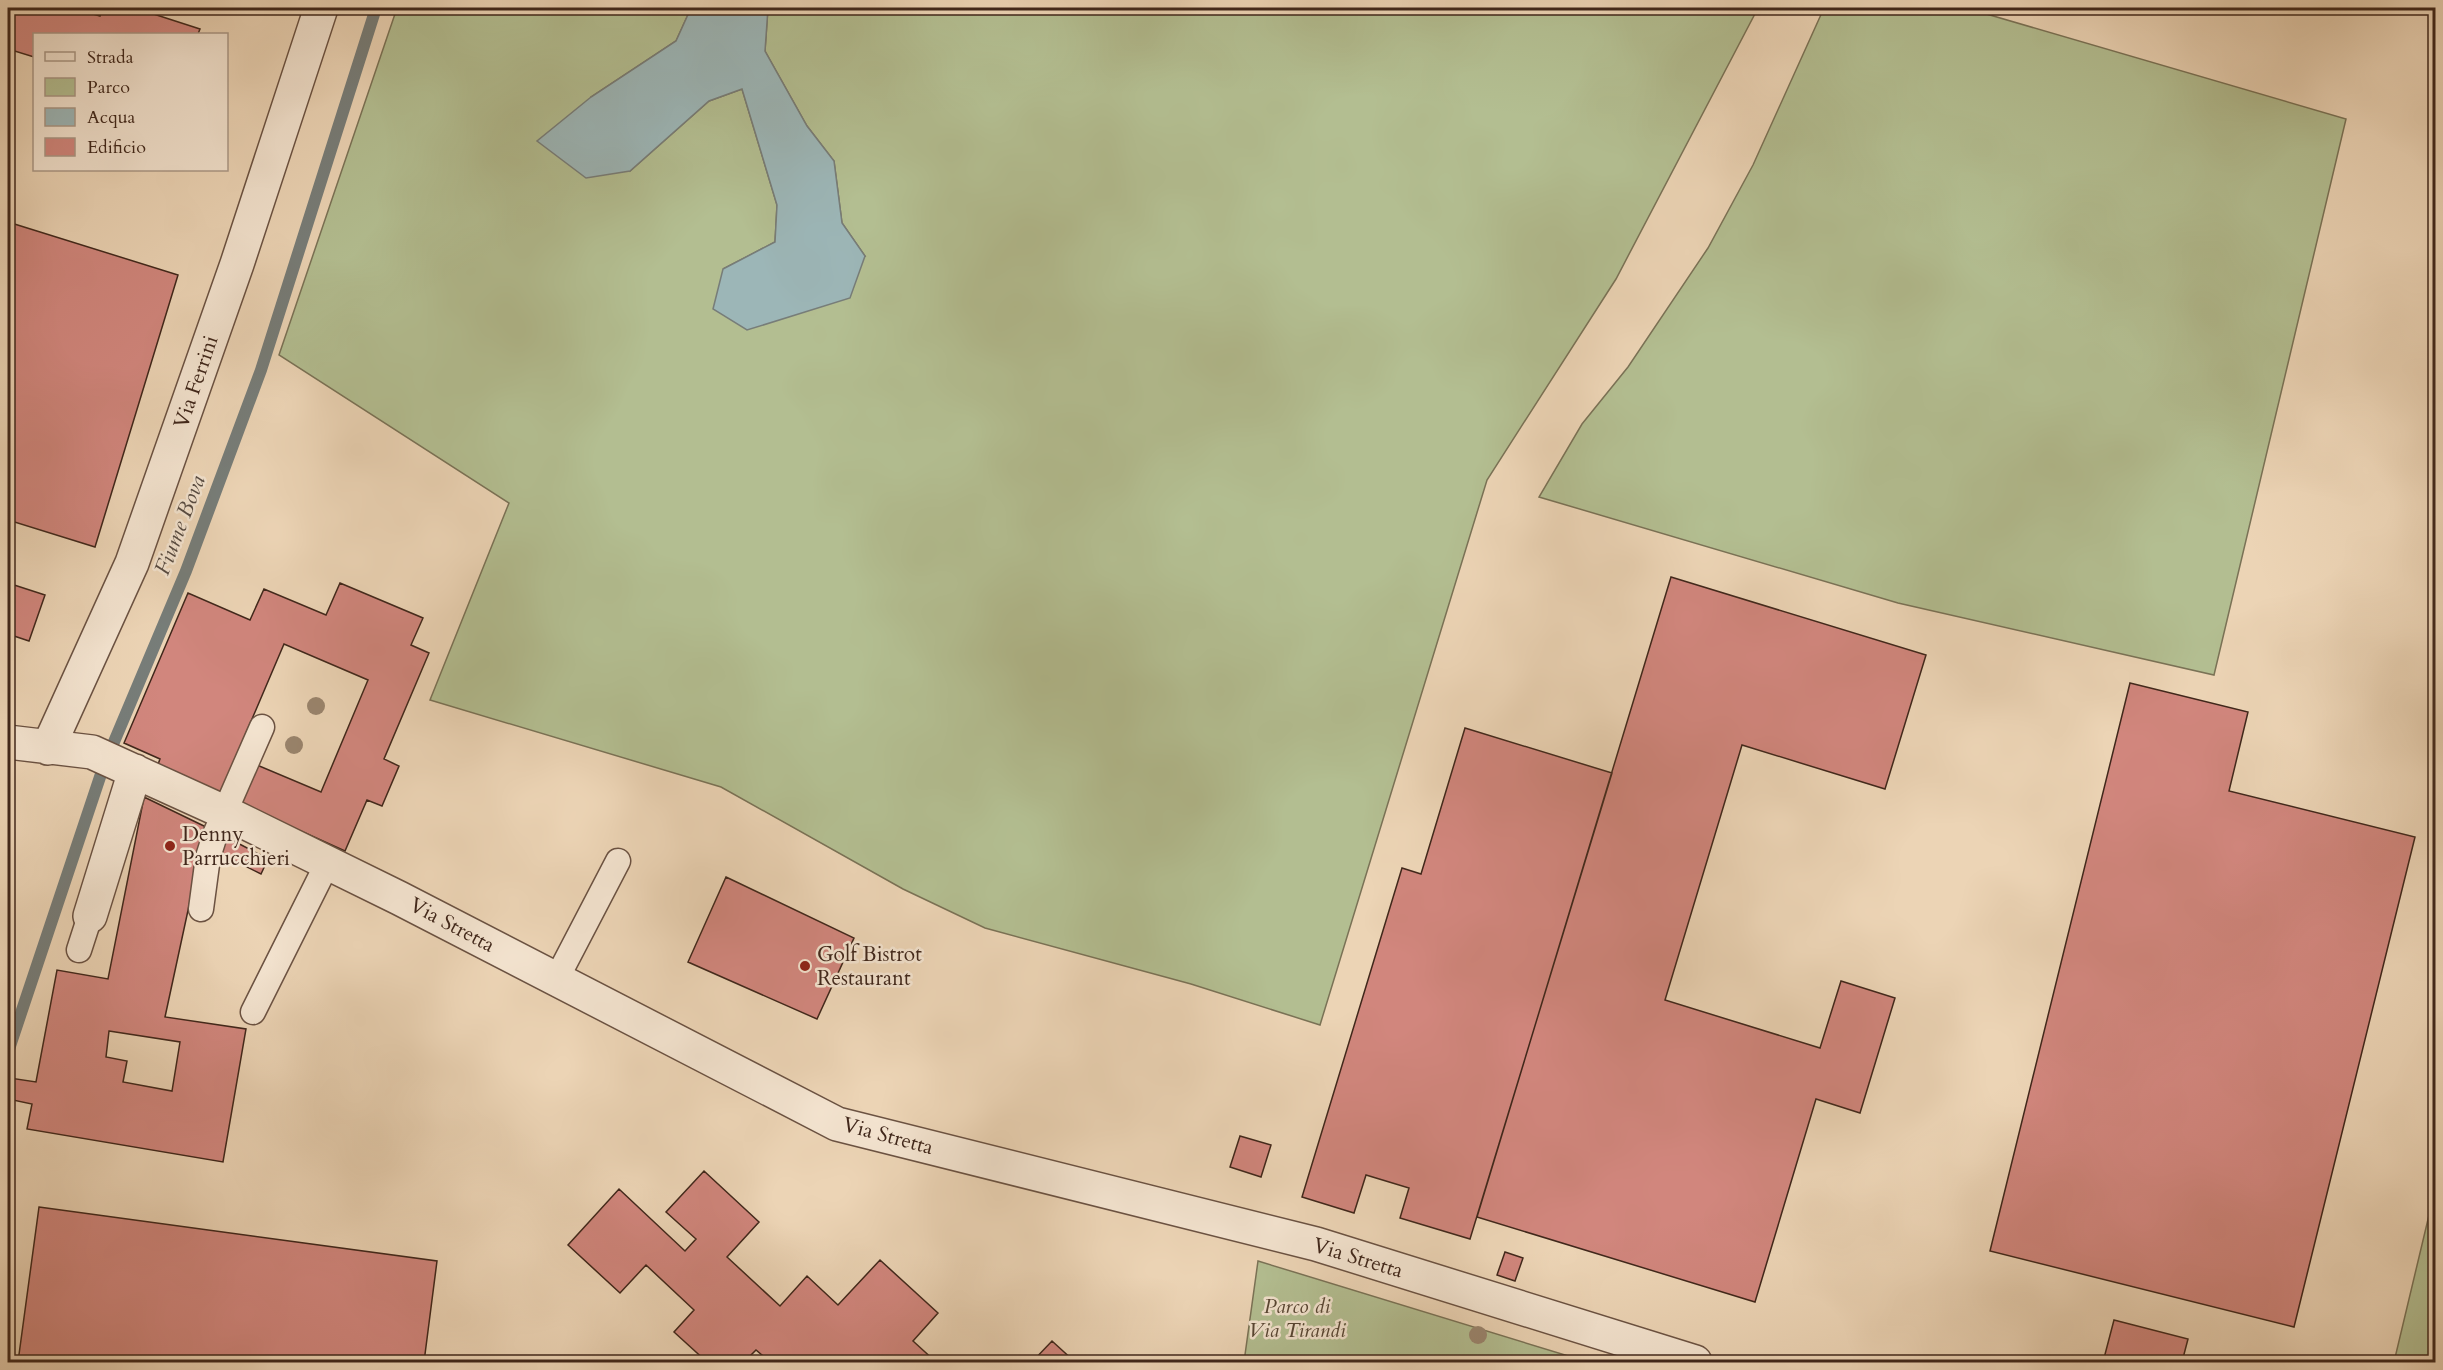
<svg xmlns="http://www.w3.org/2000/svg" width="2443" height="1370" font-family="Cardo,serif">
<rect width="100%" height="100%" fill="#ecd4b5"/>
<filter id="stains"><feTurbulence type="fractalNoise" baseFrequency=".00333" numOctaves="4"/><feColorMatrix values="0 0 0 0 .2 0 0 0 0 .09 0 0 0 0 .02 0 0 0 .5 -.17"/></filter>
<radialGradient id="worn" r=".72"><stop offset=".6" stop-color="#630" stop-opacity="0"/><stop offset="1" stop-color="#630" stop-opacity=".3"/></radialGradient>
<!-- green -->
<path fill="#b3be91" stroke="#7a7256" stroke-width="1.5" d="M397,8H691L676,41L591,97L630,171L709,101L742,89L777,205L775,242L723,269L865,256L842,223L834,161L807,126L765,51L768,8H1758L1616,279L1487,480L1320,1025L1191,984L985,928L903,889L721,787L430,700L509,503L279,355Z
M1824,8H1966L2346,119L2214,675L1898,603L1539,497L1582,424L1628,367L1708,248L1753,165Z
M2435,1190V1362H2394Z
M1258,1261L1588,1362H1244Z"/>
<!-- water -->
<path fill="#9cb6b7" stroke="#777d79" stroke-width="1.5" d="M691,8H768L765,51L807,126L834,161L842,223L865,256L850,298L747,330L713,309L723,269L775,242L777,205L742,89L709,101L630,171L586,178L537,141L591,97L676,41Z"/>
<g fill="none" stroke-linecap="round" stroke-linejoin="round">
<!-- stream -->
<path stroke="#777d79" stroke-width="12" d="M8,1052L103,768L186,571L261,370L376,8"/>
</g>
<!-- building -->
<path fill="#d1867d" stroke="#40271b" stroke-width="1.5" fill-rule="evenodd" d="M8,8H73L100,16L103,8H135L200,29L198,34H34V57L8,49Z
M8,222L178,275L95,547L8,520Z
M1671,577L1926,655L1885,789L1742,745L1665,1000L1820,1048L1841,981L1895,998L1860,1113L1816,1099L1755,1302L1477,1217Z
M8,583L45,595L29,641L14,636L8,657Z
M340,583L423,618L411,645L429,653L384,759L399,766L382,806L367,800L345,851L241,804L257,765L321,792L368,680L284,644L220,794L157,767L160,759L124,743L188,593L250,620L264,589L326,615Z
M2130,683L2248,712L2229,791L2415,837L2294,1327L1990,1251Z
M1465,728L1612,773L1470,1239L1400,1218L1409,1188L1366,1175L1354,1213L1302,1197L1402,868L1421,874Z
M144,797L206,827L165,1017L246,1029L223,1162L27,1129L32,1104L8,1099L10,1078L36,1082L57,970L108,979ZM109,1031L180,1042L172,1091L123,1082L127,1061L106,1057Z
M226,837L268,859L261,874L219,853Z
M726,877L854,938L817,1019L688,962Z
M1240,1136L1271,1145L1261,1177L1230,1167Z
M704,1171L759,1222L727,1257L780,1306L807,1276L838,1305L880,1260L938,1313L913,1341L936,1362H770L756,1350L744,1362H707L674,1332L694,1310L646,1265L620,1293L568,1245L619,1189L685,1251L696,1239L666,1212Z
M39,1207L437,1261L424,1362H18Z
M1505,1252L1523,1258L1515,1281L1497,1275Z
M2114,1320L2188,1339L2182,1362H2103Z
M1052,1341L1075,1362H1032Z"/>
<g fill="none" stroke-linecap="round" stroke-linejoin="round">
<!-- service casing -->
<g stroke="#6b5242" stroke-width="27">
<path id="service" d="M201,909L208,857L216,832L262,727
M79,950L90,916
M556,980L618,861
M253,1012L328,862"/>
</g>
<!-- minor casing -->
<g stroke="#6b5242" stroke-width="36">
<path id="minor" d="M8,742L92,752L224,812L399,898L837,1124L1316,1244L1695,1362
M48,748L132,563L237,264L321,8
M90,916L135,771"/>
</g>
<!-- service -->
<use href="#service" stroke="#f3e3cf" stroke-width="24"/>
<!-- minor -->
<use href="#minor" stroke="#f3e3cf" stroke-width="33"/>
</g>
<!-- trees -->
<g fill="#9a856e">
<circle cx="316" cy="706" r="9"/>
<circle cx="294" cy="745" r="9"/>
<circle cx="1478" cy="1335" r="9"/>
</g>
<!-- markers -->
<g fill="#8f2418" stroke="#f3e3cf" stroke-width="2">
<circle cx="170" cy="846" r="6"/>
<circle cx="805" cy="966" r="6"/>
</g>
<g text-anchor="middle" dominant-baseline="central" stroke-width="5" stroke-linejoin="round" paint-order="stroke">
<!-- street labels -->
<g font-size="21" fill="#40271b" stroke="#f3e3cf">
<text transform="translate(196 382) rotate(-71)">Via Ferrini</text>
<text transform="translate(452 925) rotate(28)">Via Stretta</text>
<text transform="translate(888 1136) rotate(15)">Via Stretta</text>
<text transform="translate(1358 1258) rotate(17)">Via Stretta</text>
</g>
<!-- poi labels -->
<g font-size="21" fill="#40271b" stroke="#f3e3cf" text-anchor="start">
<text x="182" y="834">Denny<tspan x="182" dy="24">Parrucchieri</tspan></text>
<text x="817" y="954">Golf Bistrot<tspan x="817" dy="24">Restaurant</tspan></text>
</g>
<!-- park labels -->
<g font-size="21" font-style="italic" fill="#574533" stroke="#f3e3cf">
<text x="1297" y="1306">Parco di<tspan x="1297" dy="24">Via Tirandi</tspan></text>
</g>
<!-- water labels -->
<g font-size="22" font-style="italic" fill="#574b42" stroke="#f3e3cf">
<text transform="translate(180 525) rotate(-69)">Fiume Bova</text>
</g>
</g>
<!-- margin -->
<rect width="2443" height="1370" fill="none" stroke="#ecd4b5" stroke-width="30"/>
<rect x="9" y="9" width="2425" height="1352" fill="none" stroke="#40271b" stroke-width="3"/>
<rect x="15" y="15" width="2413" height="1340" fill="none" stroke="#40271b" stroke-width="1.5"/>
<!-- legend -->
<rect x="33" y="33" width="195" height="138" fill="#f3e3cf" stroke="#ab9887" stroke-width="1.5"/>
<rect x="45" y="52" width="30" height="9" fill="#f3e3cf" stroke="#ab9887" stroke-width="1.5"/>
<text x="87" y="63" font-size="18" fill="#40271b">Strada</text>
<rect x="45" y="78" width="30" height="18" fill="#b3be91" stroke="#ab9887" stroke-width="1.5"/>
<text x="87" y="93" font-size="18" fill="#40271b">Parco</text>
<rect x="45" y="108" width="30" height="18" fill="#9cb6b7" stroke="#ab9887" stroke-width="1.5"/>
<text x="87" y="123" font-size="18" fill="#40271b">Acqua</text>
<rect x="45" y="138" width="30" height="18" fill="#d1867d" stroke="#ab9887" stroke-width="1.5"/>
<text x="87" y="153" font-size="18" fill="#40271b">Edificio</text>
<rect width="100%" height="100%" filter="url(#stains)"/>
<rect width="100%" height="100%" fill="url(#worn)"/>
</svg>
